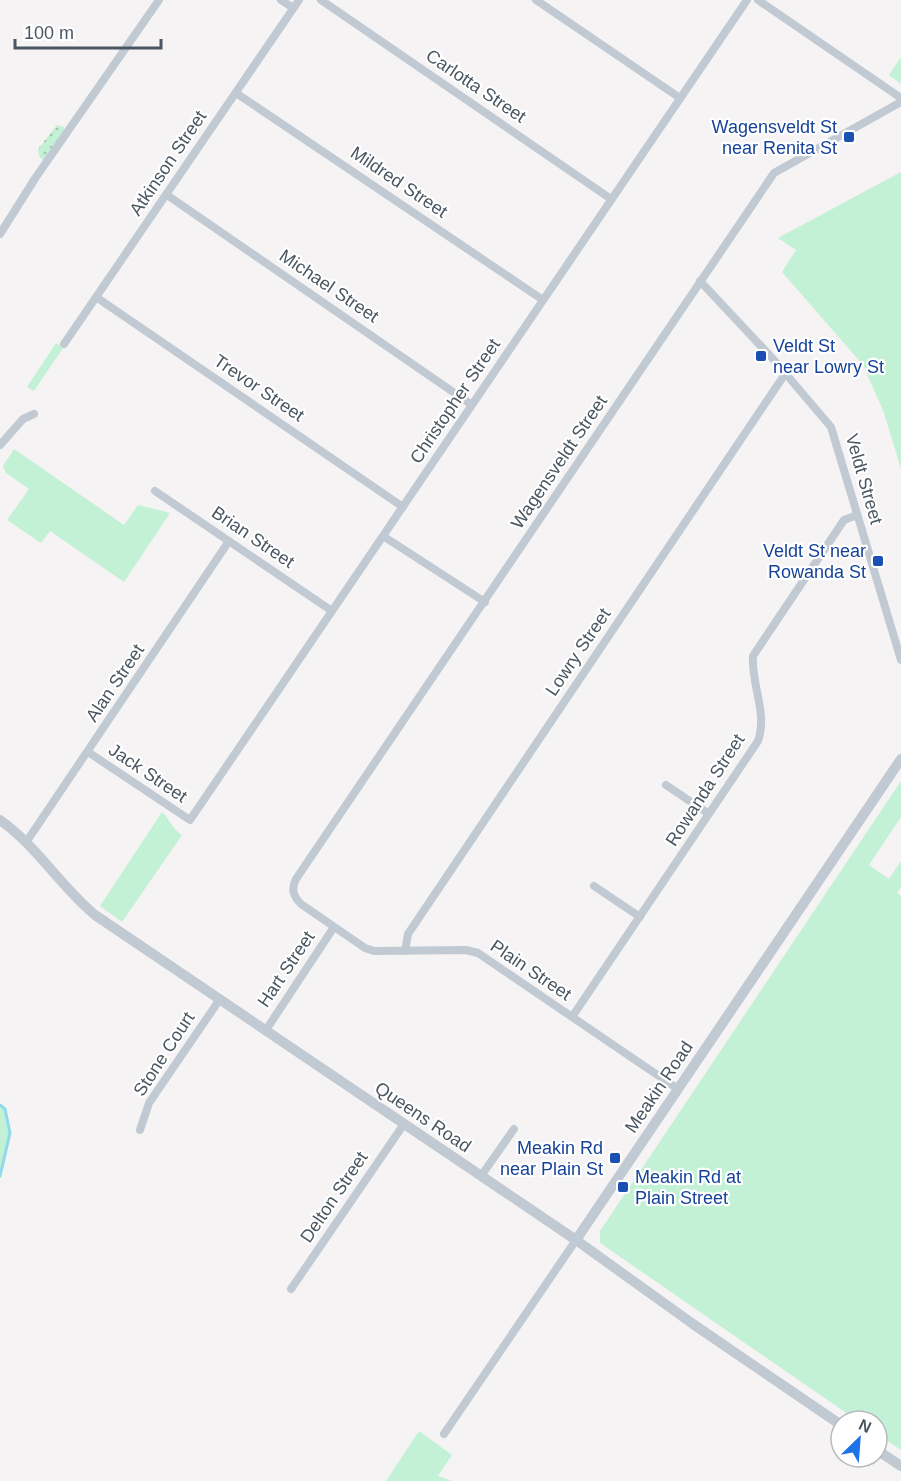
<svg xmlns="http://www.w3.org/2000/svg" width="901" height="1481" font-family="Arial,sans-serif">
<defs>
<pattern id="garden-dots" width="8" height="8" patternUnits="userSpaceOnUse" patternTransform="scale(1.5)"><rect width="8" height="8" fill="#c3f1d5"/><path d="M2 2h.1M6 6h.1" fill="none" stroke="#a0c6b0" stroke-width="1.8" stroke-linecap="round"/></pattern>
</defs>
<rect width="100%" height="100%" fill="#f5f3f3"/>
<!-- green -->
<path fill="#c3f1d5" d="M 901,57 L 901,84 L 889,75 Z
M 901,172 L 901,469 L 884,413 L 863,365 L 782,272 L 796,250 L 778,238 Z
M 56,343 L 63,348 L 34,391 L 27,387 Z
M 14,449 L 124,525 L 138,505 L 170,513 L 124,582 L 50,531 L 41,543 L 7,520 L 29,489 L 6,473 L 3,466 Z
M 901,781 L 901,817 L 869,865 L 889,879 L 901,861 L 901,887 L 897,893 L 901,896 L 901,1450 L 877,1434 L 877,1421 L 858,1421 L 600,1243 L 600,1231 Z
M 162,812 C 170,819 172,829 182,835 L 122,922 L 100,906 Z
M 0,1105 L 5,1109 L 10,1133 L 0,1176 Z
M 419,1431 L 452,1455 L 438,1476 L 452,1481 L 386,1481 Z"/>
<!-- garden -->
<path fill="url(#garden-dots)" d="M 57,125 L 64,127 L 64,130 L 43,160 L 39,156 L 38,149 Z"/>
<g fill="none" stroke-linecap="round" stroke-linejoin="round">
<!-- stream -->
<path stroke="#90daee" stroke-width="3" d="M 0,1105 L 5,1109 L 10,1133 L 0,1176"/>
<!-- minor -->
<path stroke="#c1cad2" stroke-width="8" d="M 281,0 L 293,8
M 321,0 L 611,199
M 536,0 L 680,98
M 758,0 L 901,98
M 236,93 L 543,300
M 167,195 L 472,405
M 0,234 L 36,177 L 159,0
M 700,281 L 774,360 L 831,427 L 901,660
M 96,297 L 403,507
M 64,344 L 299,0
M 0,445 L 23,419 L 34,414
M 155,491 L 332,611
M 383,536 L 485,602
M 88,752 L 190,820 L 747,0
M 666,785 L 709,814
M 27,841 L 229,541
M 594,886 L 640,917
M 405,951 L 408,934 L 785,374
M 572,1017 L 758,741 C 768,713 751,685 753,656 L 844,520 L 857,515
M 266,1030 L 334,927
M 678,1089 L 478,953 L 466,950 L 374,951 L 365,948 L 301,904 C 293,896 291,889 296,879 L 774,173 L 901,102
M 140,1130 L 149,1103 L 220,999
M 481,1176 L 514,1129
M 291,1289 L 404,1124
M 444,1434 L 576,1240"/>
<!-- tertiary -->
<path stroke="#c1cad2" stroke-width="10" d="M 0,820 C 37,846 60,886 95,915 L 576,1240 L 693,1324 L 841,1425
M 576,1240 L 901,759
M 877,1450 L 901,1466"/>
</g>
<!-- markers -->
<g fill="#1a4fb4" stroke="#fff" stroke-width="2">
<rect x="843" y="131" width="12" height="12" rx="3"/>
<rect x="755" y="350" width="12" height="12" rx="3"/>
<rect x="872" y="555" width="12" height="12" rx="3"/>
<rect x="609" y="1152" width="12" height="12" rx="3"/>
<rect x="617" y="1181" width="12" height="12" rx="3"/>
</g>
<g text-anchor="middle" stroke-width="4.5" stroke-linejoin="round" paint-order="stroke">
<!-- street labels -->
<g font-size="18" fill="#4a5661" stroke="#fff">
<text transform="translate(476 86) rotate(34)" y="6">Carlotta Street</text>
<text transform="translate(168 163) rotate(-56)" y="6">Atkinson Street</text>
<text transform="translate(399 182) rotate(34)" y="6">Mildred Street</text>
<text transform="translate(329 286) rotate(34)" y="6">Michael Street</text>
<text transform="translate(259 388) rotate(34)" y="6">Trevor Street</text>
<text transform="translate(455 401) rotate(-56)" y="6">Christopher Street</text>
<text transform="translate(559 462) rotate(-56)" y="6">Wagensveldt Street</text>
<text transform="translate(864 479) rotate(74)" y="6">Veldt Street</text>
<text transform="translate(253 537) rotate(34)" y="6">Brian Street</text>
<text transform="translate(578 652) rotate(-56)" y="6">Lowry Street</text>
<text transform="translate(115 683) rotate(-56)" y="6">Alan Street</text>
<text transform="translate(148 773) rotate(34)" y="6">Jack Street</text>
<text transform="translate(705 790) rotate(-57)" y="6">Rowanda Street</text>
<text transform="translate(286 969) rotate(-56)" y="6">Hart Street</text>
<text transform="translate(531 970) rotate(34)" y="6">Plain Street</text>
<text transform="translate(164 1054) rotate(-57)" y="6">Stone Court</text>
<text transform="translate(659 1087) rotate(-56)" y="6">Meakin Road</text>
<text transform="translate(423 1117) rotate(34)" y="6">Queens Road</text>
<text transform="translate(334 1197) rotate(-56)" y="6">Delton Street</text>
</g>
<!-- transit labels -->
<g font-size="18" fill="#164399" stroke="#fff" text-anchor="end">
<text x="837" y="133">Wagensveldt St<tspan x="837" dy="21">near Renita St</tspan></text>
<text x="773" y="352" text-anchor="start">Veldt St<tspan x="773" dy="21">near Lowry St</tspan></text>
<text x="866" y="557">Veldt St near<tspan x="866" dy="21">Rowanda St</tspan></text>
<text x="603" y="1154">Meakin Rd<tspan x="603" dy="21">near Plain St</tspan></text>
<text x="635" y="1183" text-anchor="start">Meakin Rd at<tspan x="635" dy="21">Plain Street</tspan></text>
</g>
</g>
<!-- north arrow -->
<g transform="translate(859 1439) rotate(25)"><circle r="28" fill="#ffffff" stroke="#b7bbc0" stroke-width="1.5"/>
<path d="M0-4.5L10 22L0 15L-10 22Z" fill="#1a73e8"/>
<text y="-9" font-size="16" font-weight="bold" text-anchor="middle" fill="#4a5661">N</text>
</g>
<!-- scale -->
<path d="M15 39v9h146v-9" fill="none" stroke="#4a5661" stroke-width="3"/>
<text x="24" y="39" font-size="18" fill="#4a5661" stroke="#ffffff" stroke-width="4.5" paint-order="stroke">100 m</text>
</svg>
